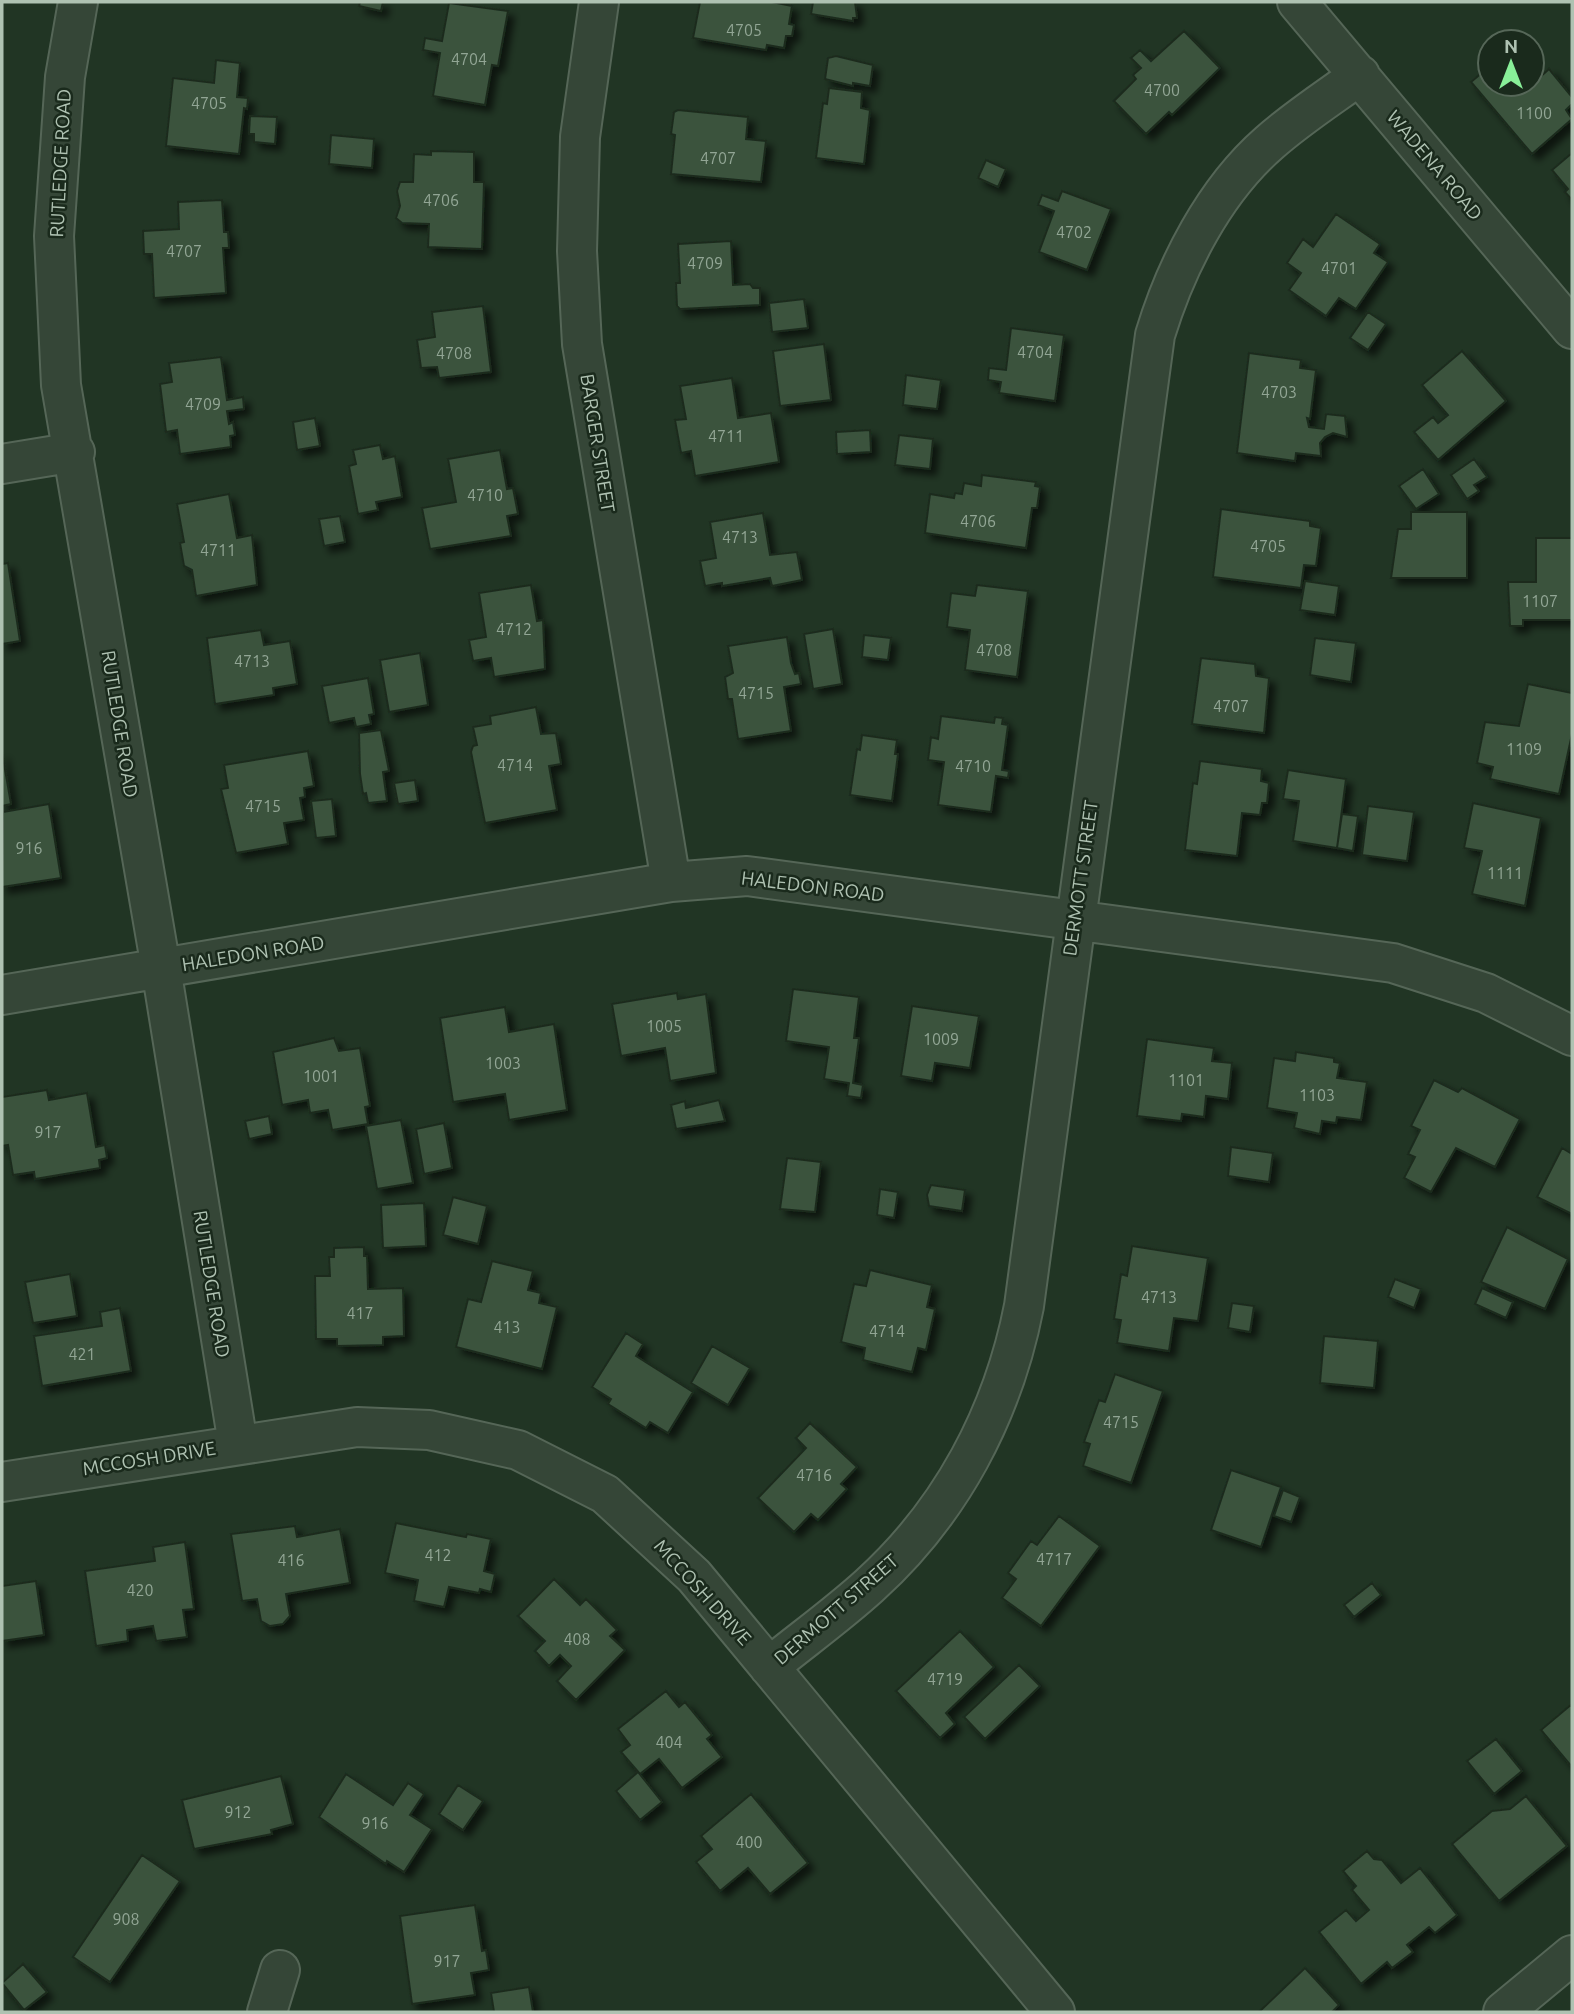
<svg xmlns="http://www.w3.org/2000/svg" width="1574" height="2014" font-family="Ubuntu,sans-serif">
<defs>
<filter id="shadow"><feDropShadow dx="6" dy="6" stdDeviation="3.5" flood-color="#0009"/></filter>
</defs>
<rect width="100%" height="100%" fill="#213524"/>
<!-- building -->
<path fill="#3b533e" stroke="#1c2c1e" stroke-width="2" filter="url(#shadow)" d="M 360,2 L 383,2 L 381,11 L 359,6 Z
M 700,2 L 772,2 L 792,6 L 789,24 L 794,25 L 792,36 L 786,36 L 784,48 L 767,45 L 766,50 L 693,38 Z
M 813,2 L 855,2 L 857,18 L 853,18 L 853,21 L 811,14 Z
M 449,3 L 508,11 L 498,66 L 492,65 L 485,105 L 433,96 L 440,53 L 423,50 L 425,38 L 442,41 Z
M 1184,31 L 1220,68 L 1172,115 L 1169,112 L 1146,134 L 1114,101 L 1136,79 L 1133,75 L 1141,68 L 1131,58 L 1140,50 L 1151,61 Z
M 836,56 L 873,65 L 870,86 L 853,83 L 853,86 L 825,79 L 828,58 Z
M 216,60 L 240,63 L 237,97 L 248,98 L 247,109 L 244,108 L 239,154 L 166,146 L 173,78 L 214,83 Z
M 1490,66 L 1490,84 L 1532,84 L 1532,70 L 1539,78 L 1549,69 L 1572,97 L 1572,104 L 1566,110 L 1572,119 L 1532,154 L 1471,82 Z
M 829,88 L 862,92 L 861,108 L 870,110 L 864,164 L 816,158 L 823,103 L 827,104 Z
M 678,110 L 748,117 L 746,139 L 766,141 L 761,182 L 671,174 L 675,135 L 671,134 L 674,112 Z
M 250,116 L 277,117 L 275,144 L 254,142 L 254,134 L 249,134 Z
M 331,135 L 374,139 L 372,168 L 329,164 Z
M 431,151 L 474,152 L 474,182 L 484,182 L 482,249 L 428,247 L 429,224 L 402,223 L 396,218 L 400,206 L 397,191 L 400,182 L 413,182 L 414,154 L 431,155 Z
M 1572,153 L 1572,200 L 1565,192 L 1568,189 L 1552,170 Z
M 986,160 L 1006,169 L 998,187 L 978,178 Z
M 1062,191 L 1111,209 L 1087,270 L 1039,252 L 1054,211 L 1038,205 L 1042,195 L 1058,201 Z
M 222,200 L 224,232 L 228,232 L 229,248 L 223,248 L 226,293 L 154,298 L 152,254 L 144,254 L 143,231 L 179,229 L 178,202 Z
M 1336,214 L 1380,244 L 1374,253 L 1388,262 L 1356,309 L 1339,298 L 1326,316 L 1289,290 L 1301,273 L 1287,263 L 1303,239 L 1313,247 Z
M 731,241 L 733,285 L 750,284 L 753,288 L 760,288 L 760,305 L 680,309 L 677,306 L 676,283 L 680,283 L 678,244 Z
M 804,299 L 808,328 L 772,332 L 769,303 Z
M 483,306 L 491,372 L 439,378 L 437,367 L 421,368 L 417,340 L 435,337 L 432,312 Z
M 1368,312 L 1386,324 L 1368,350 L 1350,338 Z
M 1011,328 L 1064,335 L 1055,401 L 999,393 L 1001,382 L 988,380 L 989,368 L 1006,370 Z
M 824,344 L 831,400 L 780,406 L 773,351 Z
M 1462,351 L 1506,401 L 1438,460 L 1414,432 L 1433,417 L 1438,423 L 1448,415 L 1422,385 Z
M 1249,353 L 1301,360 L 1300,368 L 1316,370 L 1310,419 L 1307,418 L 1309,427 L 1324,429 L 1326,414 L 1345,416 L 1347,437 L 1333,433 L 1325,437 L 1320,443 L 1321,456 L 1296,453 L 1295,461 L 1237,453 Z
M 221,357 L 227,400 L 243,397 L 244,409 L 227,411 L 229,424 L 233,422 L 235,435 L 230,436 L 231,447 L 180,454 L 177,430 L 166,432 L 160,384 L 172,382 L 169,363 Z
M 906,375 L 941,380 L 937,409 L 903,405 Z
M 732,378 L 738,418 L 771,413 L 779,462 L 695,476 L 691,451 L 681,453 L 675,420 L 686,419 L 680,386 Z
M 315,418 L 320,446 L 297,450 L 293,422 Z
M 870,430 L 871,452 L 837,454 L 836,432 Z
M 899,435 L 933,439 L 930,469 L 895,465 Z
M 380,445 L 383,459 L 395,456 L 402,497 L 376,502 L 378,510 L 358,514 L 349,466 L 356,464 L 353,450 Z
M 500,450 L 507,489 L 513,488 L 518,514 L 507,516 L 511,536 L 430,549 L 422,508 L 456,502 L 448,459 Z
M 1474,459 L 1487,477 L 1474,485 L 1479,491 L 1467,499 L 1451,475 Z
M 1423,469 L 1439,494 L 1416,509 L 1399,486 Z
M 982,475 L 1036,482 L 1035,486 L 1040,487 L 1037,508 L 1032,508 L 1026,548 L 925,533 L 930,494 L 954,498 L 955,493 L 962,494 L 964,483 L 981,486 Z
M 229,494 L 237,538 L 252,535 L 257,585 L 196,596 L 192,570 L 184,566 L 180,543 L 184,542 L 177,504 Z
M 1221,509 L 1310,521 L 1310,526 L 1321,528 L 1316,566 L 1304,565 L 1301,588 L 1213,577 Z
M 1411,512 L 1467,512 L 1467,578 L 1391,578 L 1398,529 L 1411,529 Z
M 763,513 L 770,555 L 797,552 L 802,580 L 772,586 L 770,578 L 722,586 L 722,583 L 705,586 L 700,561 L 716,558 L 710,522 Z
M 340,516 L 345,542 L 324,546 L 319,519 Z
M 1536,538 L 1572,538 L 1572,620 L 1523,620 L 1523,626 L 1510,626 L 1508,582 L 1536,582 Z
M 8,563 L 20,641 L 2,644 L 2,564 Z
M 1305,581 L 1339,586 L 1335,615 L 1300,610 Z
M 531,585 L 537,621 L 543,620 L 545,669 L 494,677 L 491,658 L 473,661 L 469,640 L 486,637 L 479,593 Z
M 977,585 L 1028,591 L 1017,677 L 965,670 L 970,630 L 947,627 L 951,593 L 975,596 Z
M 833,629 L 842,684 L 813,689 L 804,634 Z
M 261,630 L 264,645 L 290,641 L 297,684 L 273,688 L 274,695 L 215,704 L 207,638 Z
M 864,635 L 891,638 L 888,660 L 862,657 Z
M 787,637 L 791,663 L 795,674 L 799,673 L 801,684 L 784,687 L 791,731 L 738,739 L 732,699 L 728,699 L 725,677 L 733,673 L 728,646 Z
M 1315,638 L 1356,643 L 1351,682 L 1310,675 Z
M 420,653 L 428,705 L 389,712 L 380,660 Z
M 1201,658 L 1255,664 L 1256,676 L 1269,678 L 1264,733 L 1192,724 Z
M 368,678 L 374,714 L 369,715 L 371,724 L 356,727 L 354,718 L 329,723 L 322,686 Z
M 1528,684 L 1572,693 L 1572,734 L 1559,794 L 1490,779 L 1493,767 L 1477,763 L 1485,722 L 1519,726 Z
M 536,707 L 541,734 L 556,733 L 561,764 L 549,766 L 557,810 L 485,823 L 471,752 L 473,746 L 477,745 L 473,727 L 491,724 L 490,716 Z
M 941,716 L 994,723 L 995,717 L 1003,718 L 1002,724 L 1008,725 L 1002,770 L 1009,771 L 1008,778 L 996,776 L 991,812 L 938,805 L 944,762 L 928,760 L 931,737 L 938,739 Z
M 381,730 L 389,771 L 383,772 L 387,801 L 368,803 L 366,793 L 363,794 L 360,774 L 359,733 Z
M 862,735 L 897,740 L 895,754 L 898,754 L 892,801 L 850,795 L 857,749 L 860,750 Z
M 308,751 L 314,786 L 304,788 L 305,797 L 300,798 L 304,820 L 284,823 L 288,844 L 236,853 L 221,789 L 228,788 L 224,765 Z
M 2,752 L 11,804 L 2,806 Z
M 1200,761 L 1262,769 L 1261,781 L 1269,783 L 1267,803 L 1262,803 L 1260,815 L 1242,813 L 1237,856 L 1185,850 L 1193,783 L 1197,784 Z
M 1288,770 L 1346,779 L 1337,848 L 1293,841 L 1299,801 L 1283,799 Z
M 415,780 L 418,801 L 398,804 L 394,783 Z
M 332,799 L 336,836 L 316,838 L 311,801 Z
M 1473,803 L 1541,818 L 1525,906 L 1472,894 L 1482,851 L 1464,848 Z
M 49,804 L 61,878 L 2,887 L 3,812 Z
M 1368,806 L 1414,812 L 1407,861 L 1362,855 Z
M 1342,814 L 1358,816 L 1353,851 L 1337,848 Z
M 793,989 L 859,997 L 854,1038 L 859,1038 L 853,1083 L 863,1085 L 861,1098 L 847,1096 L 849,1083 L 824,1079 L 829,1047 L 786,1041 Z
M 677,993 L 678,999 L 706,994 L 716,1073 L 670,1081 L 665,1048 L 621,1056 L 612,1004 Z
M 912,1006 L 979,1016 L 970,1068 L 935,1063 L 932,1081 L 901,1076 Z
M 505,1007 L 509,1032 L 554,1024 L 567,1110 L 509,1120 L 505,1094 L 453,1102 L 440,1018 Z
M 334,1038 L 339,1051 L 360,1048 L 370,1106 L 365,1107 L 368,1124 L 332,1130 L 328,1110 L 310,1113 L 308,1100 L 282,1105 L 273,1052 Z
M 1147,1039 L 1214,1048 L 1212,1061 L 1232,1063 L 1228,1099 L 1206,1096 L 1204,1117 L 1182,1114 L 1181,1121 L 1137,1116 Z
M 1296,1052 L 1334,1058 L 1334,1062 L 1340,1063 L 1337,1078 L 1367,1082 L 1361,1120 L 1337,1117 L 1336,1123 L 1322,1121 L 1320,1134 L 1294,1128 L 1297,1113 L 1267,1108 L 1274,1058 L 1295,1061 Z
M 1434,1080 L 1458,1092 L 1462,1088 L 1520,1119 L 1495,1167 L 1456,1148 L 1431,1192 L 1404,1178 L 1415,1157 L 1408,1154 L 1420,1130 L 1411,1126 Z
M 47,1090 L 49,1100 L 87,1093 L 96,1147 L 105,1145 L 107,1158 L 99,1160 L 100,1168 L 35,1179 L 34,1172 L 13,1175 L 8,1145 L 2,1146 L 2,1097 Z
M 719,1100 L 725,1121 L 676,1129 L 671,1105 L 685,1101 L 686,1108 Z
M 269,1116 L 272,1134 L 249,1139 L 245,1121 Z
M 401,1120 L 413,1183 L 377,1189 L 366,1126 Z
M 444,1123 L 452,1168 L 424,1174 L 416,1129 Z
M 1231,1147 L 1273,1153 L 1269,1182 L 1228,1176 Z
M 1562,1148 L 1572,1154 L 1572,1214 L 1537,1197 Z
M 787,1158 L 821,1162 L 815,1212 L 780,1209 Z
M 931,1185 L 965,1190 L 962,1211 L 929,1206 L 927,1195 Z
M 880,1189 L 898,1192 L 894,1218 L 877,1215 Z
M 453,1197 L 487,1206 L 478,1244 L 443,1235 Z
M 424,1203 L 426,1246 L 383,1248 L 381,1205 Z
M 1507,1227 L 1568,1259 L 1545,1309 L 1481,1282 Z
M 1132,1246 L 1208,1258 L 1198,1321 L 1174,1318 L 1169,1351 L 1117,1343 L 1121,1320 L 1114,1319 L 1121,1274 L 1127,1276 Z
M 364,1247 L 364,1256 L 367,1256 L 368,1289 L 403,1288 L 404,1336 L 383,1337 L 383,1345 L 337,1346 L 337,1339 L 316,1339 L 315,1276 L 330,1276 L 329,1257 L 334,1257 L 334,1248 Z
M 492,1261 L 533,1271 L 528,1290 L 541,1293 L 539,1303 L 557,1307 L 542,1369 L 456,1347 L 468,1299 L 481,1302 Z
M 870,1270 L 932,1285 L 927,1307 L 935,1309 L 926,1350 L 918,1348 L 912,1372 L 863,1360 L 865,1348 L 841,1342 L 854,1284 L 866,1286 Z
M 70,1274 L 77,1316 L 33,1323 L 25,1282 Z
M 1395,1279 L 1421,1289 L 1414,1308 L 1388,1297 Z
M 1482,1288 L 1513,1302 L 1506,1318 L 1475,1304 Z
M 1232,1303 L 1254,1306 L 1250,1332 L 1228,1328 Z
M 120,1308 L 131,1371 L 42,1386 L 34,1336 L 102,1326 L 100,1312 Z
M 626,1333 L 643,1344 L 636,1356 L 693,1392 L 668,1433 L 650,1422 L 646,1428 L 608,1404 L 611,1399 L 592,1387 Z
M 1324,1336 L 1378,1341 L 1374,1388 L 1320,1383 Z
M 712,1346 L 750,1368 L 728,1405 L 691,1383 Z
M 1115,1374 L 1163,1391 L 1131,1483 L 1083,1466 L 1090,1444 L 1084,1442 L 1099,1400 L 1105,1402 Z
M 810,1423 L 857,1467 L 841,1484 L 847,1489 L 818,1520 L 811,1514 L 794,1532 L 758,1498 L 806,1448 L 796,1438 Z
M 1231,1470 L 1281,1487 L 1261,1547 L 1211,1530 Z
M 1283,1490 L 1300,1497 L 1291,1522 L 1274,1516 Z
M 1059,1516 L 1100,1546 L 1041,1626 L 1002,1598 L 1016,1579 L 1008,1573 L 1031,1541 L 1037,1545 Z
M 396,1523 L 466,1537 L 467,1534 L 491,1539 L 484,1571 L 495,1574 L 491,1592 L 480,1589 L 479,1593 L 449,1587 L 444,1607 L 414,1601 L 418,1580 L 385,1573 Z
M 295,1526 L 297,1537 L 340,1529 L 350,1583 L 286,1594 L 290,1616 L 283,1624 L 270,1626 L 261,1621 L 257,1599 L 242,1601 L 231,1534 Z
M 185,1542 L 194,1609 L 183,1610 L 187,1637 L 156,1641 L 153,1626 L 127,1630 L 128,1641 L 96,1646 L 85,1571 L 155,1561 L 153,1547 Z
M 554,1579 L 580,1605 L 586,1599 L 617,1630 L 610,1636 L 625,1650 L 576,1700 L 557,1681 L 571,1666 L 560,1655 L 549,1666 L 535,1651 L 545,1641 L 518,1616 Z
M 36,1581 L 44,1635 L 2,1641 L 2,1586 Z
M 1372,1583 L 1381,1595 L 1354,1617 L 1344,1605 Z
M 960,1631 L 994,1667 L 946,1713 L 955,1724 L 940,1738 L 896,1691 Z
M 1019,1665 L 1040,1686 L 985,1739 L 964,1717 Z
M 666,1691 L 679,1707 L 685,1702 L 712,1735 L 707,1739 L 722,1757 L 682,1788 L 659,1759 L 640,1774 L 621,1752 L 630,1745 L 618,1729 Z
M 1572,1704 L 1572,1767 L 1541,1730 Z
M 1496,1739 L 1522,1771 L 1494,1794 L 1467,1761 Z
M 638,1772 L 662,1802 L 640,1820 L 616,1791 Z
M 346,1774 L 393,1805 L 408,1783 L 424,1794 L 410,1815 L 432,1829 L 404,1872 L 387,1861 L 386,1864 L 319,1817 Z
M 281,1776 L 293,1824 L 271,1830 L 272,1834 L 194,1849 L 182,1800 Z
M 458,1785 L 483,1801 L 463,1830 L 439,1814 Z
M 751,1794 L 808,1863 L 770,1894 L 748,1868 L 720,1891 L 696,1862 L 712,1849 L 701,1836 Z
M 1526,1796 L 1567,1846 L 1499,1901 L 1452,1844 L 1492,1811 L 1510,1809 Z
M 1367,1851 L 1374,1859 L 1382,1860 L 1401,1883 L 1420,1868 L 1457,1915 L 1435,1933 L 1429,1927 L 1407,1945 L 1413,1952 L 1392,1968 L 1387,1962 L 1361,1984 L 1319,1932 L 1346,1910 L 1356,1921 L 1369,1910 L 1352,1890 L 1356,1886 L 1343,1871 Z
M 142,1855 L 180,1881 L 110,1982 L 73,1957 Z
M 475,1905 L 482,1951 L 486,1950 L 489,1970 L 471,1973 L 475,1995 L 412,2004 L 400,1916 Z
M 23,1964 L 47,1992 L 24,2010 L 2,1983 Z
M 1305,1968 L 1339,2005 L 1332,2012 L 1259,2012 Z
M 529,1987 L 533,2012 L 494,2012 L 491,1993 Z"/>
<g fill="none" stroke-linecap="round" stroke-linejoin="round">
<defs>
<path id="minor" d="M 78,2 L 65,77 L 54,236 L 61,385 L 161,968 L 238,1444
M 599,2 L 580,137 L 577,251 L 582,344 L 671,882
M 1297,2 L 1572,329
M 2,464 L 75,452
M 2,995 L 671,882 L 747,876 L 1393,963 L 1486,993 L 1572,1036
M 2,1482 L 357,1427 L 429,1430 L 518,1450 L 605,1494 L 694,1576 L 1055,2012
M 769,1667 C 802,1640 837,1615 869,1586 C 951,1512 1003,1414 1024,1306 L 1155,335 C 1176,266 1214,191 1269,143 C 1297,118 1330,97 1360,75
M 267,2012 L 280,1970
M 1503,2012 L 1572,1955"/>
</defs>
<!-- minor casing -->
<use href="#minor" stroke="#556657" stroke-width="42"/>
<!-- minor -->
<use href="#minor" stroke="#354637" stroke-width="38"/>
</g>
<g text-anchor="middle" stroke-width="5" stroke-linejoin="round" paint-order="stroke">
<!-- number labels -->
<g font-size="16" fill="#92a695">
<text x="744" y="36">4705</text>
<text x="469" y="65">4704</text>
<text x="1162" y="96">4700</text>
<text x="209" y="109">4705</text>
<text x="1534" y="119">1100</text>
<text x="718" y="164">4707</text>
<text x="441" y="206">4706</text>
<text x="1074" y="238">4702</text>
<text x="184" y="257">4707</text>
<text x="705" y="269">4709</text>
<text x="1339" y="274">4701</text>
<text x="1035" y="358">4704</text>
<text x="454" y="359">4708</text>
<text x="1279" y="398">4703</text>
<text x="203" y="410">4709</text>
<text x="726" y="442">4711</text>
<text x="485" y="501">4710</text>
<text x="978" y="527">4706</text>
<text x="740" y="543">4713</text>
<text x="1268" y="552">4705</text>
<text x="218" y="556">4711</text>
<text x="1540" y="607">1107</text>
<text x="514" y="635">4712</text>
<text x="994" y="656">4708</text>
<text x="252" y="667">4713</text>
<text x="756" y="699">4715</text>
<text x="1231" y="712">4707</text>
<text x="1524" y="755">1109</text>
<text x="515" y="771">4714</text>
<text x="973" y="772">4710</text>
<text x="263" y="812">4715</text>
<text x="29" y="854">916</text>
<text x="1505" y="879">1111</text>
<text x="664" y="1032">1005</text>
<text x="941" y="1045">1009</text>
<text x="503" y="1069">1003</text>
<text x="321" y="1082">1001</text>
<text x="1186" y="1086">1101</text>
<text x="1317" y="1101">1103</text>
<text x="48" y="1138">917</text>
<text x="1159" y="1303">4713</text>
<text x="360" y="1319">417</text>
<text x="507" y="1333">413</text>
<text x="887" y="1337">4714</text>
<text x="82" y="1360">421</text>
<text x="1121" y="1428">4715</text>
<text x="814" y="1481">4716</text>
<text x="438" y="1561">412</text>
<text x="1054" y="1565">4717</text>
<text x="291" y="1566">416</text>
<text x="140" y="1596">420</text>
<text x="577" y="1645">408</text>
<text x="945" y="1685">4719</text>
<text x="669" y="1748">404</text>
<text x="238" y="1818">912</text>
<text x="375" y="1829">916</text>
<text x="749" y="1848">400</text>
<text x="126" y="1925">908</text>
<text x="447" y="1967">917</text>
</g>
<!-- street labels -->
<g font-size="19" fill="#afc2b2" stroke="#1a2a1c">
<text transform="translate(60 163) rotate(-87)" y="7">RUTLEDGE ROAD</text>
<text transform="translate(1435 165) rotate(50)" y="7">WADENA ROAD</text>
<text transform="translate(598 443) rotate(81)" y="7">BARGER STREET</text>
<text transform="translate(120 724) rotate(81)" y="7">RUTLEDGE ROAD</text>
<text transform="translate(1080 878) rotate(-82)" y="7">DERMOTT STREET</text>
<text transform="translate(813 886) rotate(7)" y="7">HALEDON ROAD</text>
<text transform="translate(253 953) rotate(-9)" y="7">HALEDON ROAD</text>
<text transform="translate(212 1284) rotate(81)" y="7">RUTLEDGE ROAD</text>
<text transform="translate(149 1458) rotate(-9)" y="7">MCCOSH DRIVE</text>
<text transform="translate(703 1592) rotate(48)" y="7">MCCOSH DRIVE</text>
<text transform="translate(836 1609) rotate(-41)" y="7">DERMOTT STREET</text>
</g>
</g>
<!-- border -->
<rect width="1574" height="2014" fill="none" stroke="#afc2b2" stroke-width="7"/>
<!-- north arrow -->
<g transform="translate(1511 63)"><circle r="33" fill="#1a2a1c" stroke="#566758" stroke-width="2"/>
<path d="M0-5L12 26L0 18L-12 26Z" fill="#88ef98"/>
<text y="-10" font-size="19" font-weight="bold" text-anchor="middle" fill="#afc2b2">N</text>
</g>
</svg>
